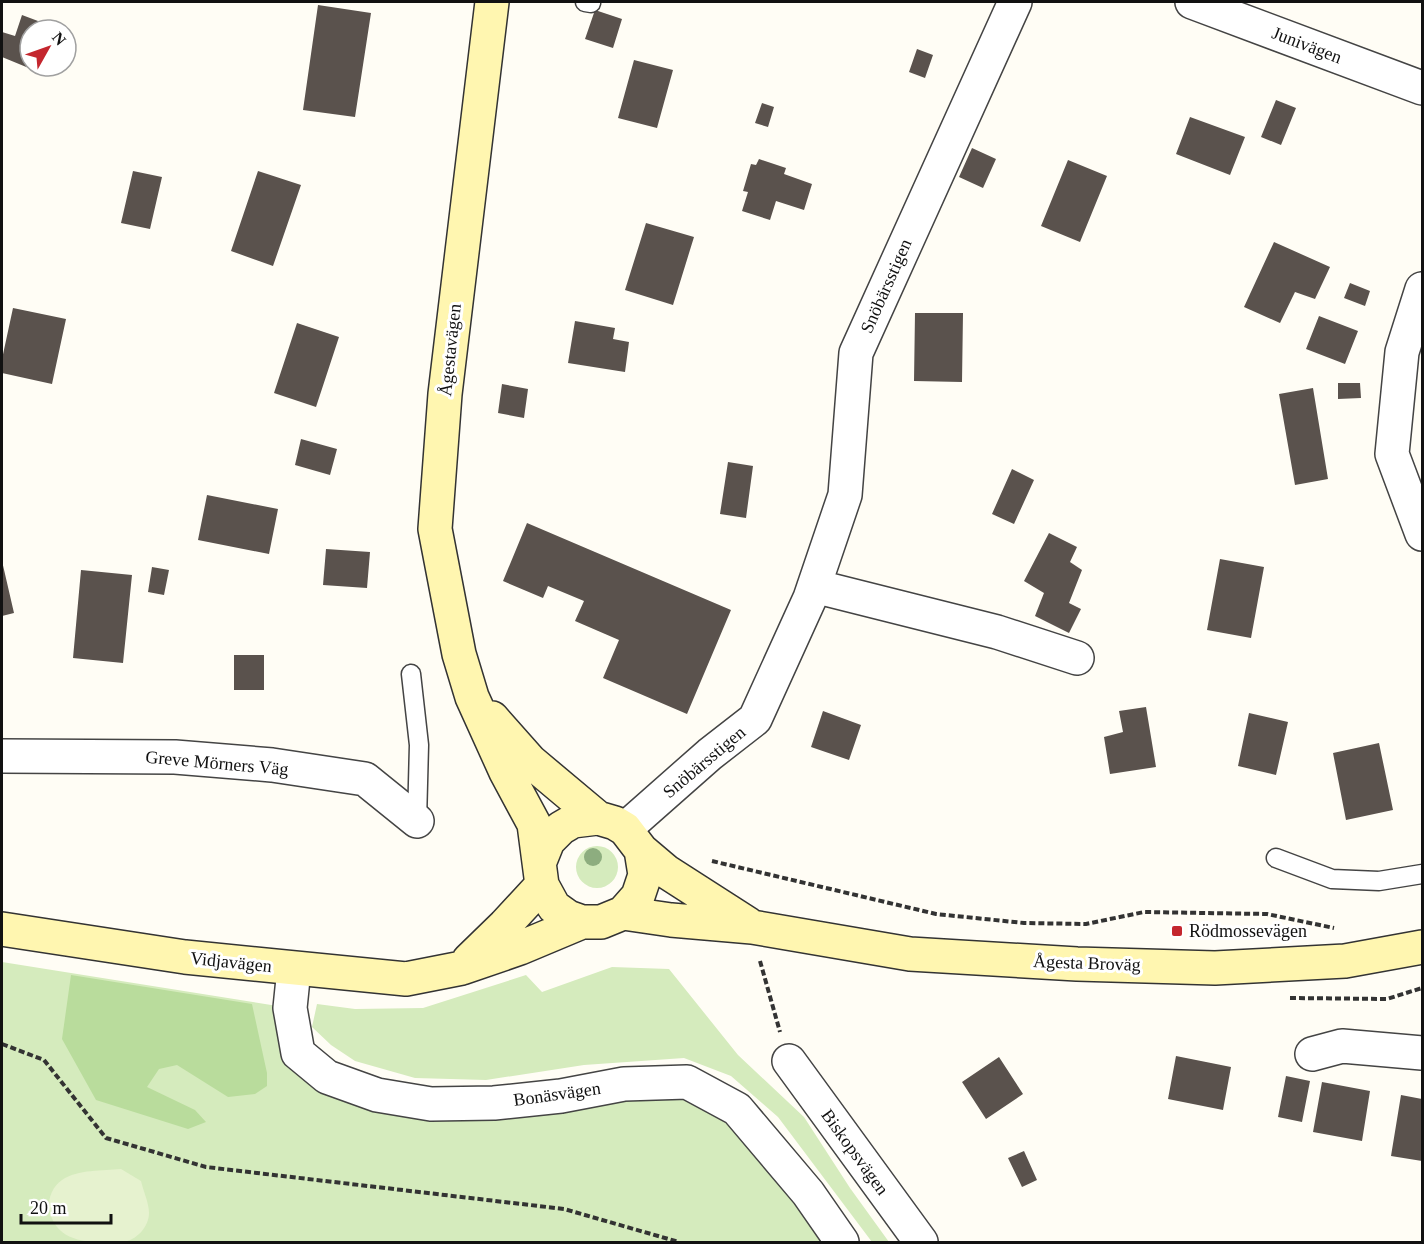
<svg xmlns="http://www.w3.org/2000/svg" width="1424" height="1244" font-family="Georgia,serif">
<rect width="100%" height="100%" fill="#fffdf5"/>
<!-- green -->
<path fill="#d5ebbd" d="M576 867a21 21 0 1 1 42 0a21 21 0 1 1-42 0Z
M 2,962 L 290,1008 L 298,1054 L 377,1095 L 624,1084 L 737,1109 L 842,1242 L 2,1242 Z
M 612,967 L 669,969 L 738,1055 L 804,1117 L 850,1188 L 889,1242 L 872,1242 L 778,1117 L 731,1076 L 684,1058 L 584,1065 L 486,1080 L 415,1078 L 355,1061 L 331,1045 L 312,1027 L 317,1004 L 355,1009 L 423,1008 L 526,975 L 542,992 Z"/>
<!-- forest -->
<path fill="#b9dc9c" d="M 71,975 L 252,1004 L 267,1073 L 267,1086 L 255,1094 L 228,1097 L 177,1065 L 159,1069 L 147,1087 L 195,1110 L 206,1122 L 188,1129 L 96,1100 L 62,1039 Z"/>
<!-- pitch -->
<path fill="#e6f2cf" d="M 121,1169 L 141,1181 C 143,1190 149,1203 149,1213 C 149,1227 136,1241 122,1242 C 90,1243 55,1244 49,1208 C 48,1198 53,1186 62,1180 C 78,1169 103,1171 121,1169 Z"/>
<!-- building -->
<path fill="#5a524d" d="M 318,5 L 371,13 L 355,117 L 303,110 Z
M 595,10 L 622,19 L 613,48 L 585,39 Z
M 22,15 L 38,21 L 35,30 L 30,30 L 30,66 L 38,66 L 36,71 L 2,57 L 2,32 L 15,36 Z
M 917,49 L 933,55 L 925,78 L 909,72 Z
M 634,60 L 673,70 L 657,128 L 618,118 Z
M 1276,100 L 1296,108 L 1281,145 L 1261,137 Z
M 762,103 L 774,107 L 768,127 L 755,123 Z
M 1190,117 L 1245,137 L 1230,175 L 1176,154 Z
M 972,148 L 996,159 L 983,188 L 959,177 Z
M 759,159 L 786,168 L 784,174 L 812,184 L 804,210 L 776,201 L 770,220 L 742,211 L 748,192 L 743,191 L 751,164 L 756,165 Z
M 1068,160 L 1107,176 L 1080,242 L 1041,226 Z
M 133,171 L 162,177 L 150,229 L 121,223 Z
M 258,171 L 301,185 L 273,266 L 231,251 Z
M 646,223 L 694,237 L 673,305 L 625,290 Z
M 1274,242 L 1330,267 L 1315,299 L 1295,292 L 1280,323 L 1244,307 Z
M 1350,283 L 1370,291 L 1365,306 L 1344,298 Z
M 13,308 L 66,319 L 52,384 L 2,373 L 2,359 Z
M 915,313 L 963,313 L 962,382 L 914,381 Z
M 1319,316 L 1358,331 L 1345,364 L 1306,349 Z
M 575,321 L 615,328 L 613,339 L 629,342 L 625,372 L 568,363 Z
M 297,323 L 339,337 L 316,407 L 274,393 Z
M 1338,383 L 1360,383 L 1361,398 L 1338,399 Z
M 502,384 L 528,389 L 524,418 L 498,413 Z
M 1313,388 L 1328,479 L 1295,485 L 1279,394 Z
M 301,439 L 337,449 L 330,475 L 295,465 Z
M 728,462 L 753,466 L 746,518 L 720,514 Z
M 1012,469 L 1034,480 L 1014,524 L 992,514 Z
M 207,495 L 278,509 L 269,554 L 198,540 Z
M 527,523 L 731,610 L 687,714 L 603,678 L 619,640 L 575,621 L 584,601 L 548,586 L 543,598 L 503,581 Z
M 1049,533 L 1077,547 L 1070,562 L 1082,570 L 1069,603 L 1081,609 L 1069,633 L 1035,616 L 1044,593 L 1024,581 Z
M 326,549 L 370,552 L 367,588 L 323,585 Z
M 1220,559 L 1264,567 L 1251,638 L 1207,630 Z
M 2,561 L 14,613 L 2,616 Z
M 152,567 L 169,570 L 164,595 L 148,592 Z
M 81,570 L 132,575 L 123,663 L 73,658 Z
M 234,655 L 264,655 L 264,690 L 234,690 Z
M 1146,707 L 1156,767 L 1110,774 L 1104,737 L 1123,732 L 1119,711 Z
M 823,711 L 861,725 L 849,760 L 811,747 Z
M 1249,713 L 1288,722 L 1276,775 L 1238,766 Z
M 1379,743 L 1393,810 L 1346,820 L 1333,753 Z
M 1176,1056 L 1231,1067 L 1223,1110 L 1168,1099 Z
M 999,1057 L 1023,1094 L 986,1119 L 962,1082 Z
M 1286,1076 L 1310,1081 L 1302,1122 L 1278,1117 Z
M 1322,1082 L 1370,1091 L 1362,1141 L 1313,1132 Z
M 1401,1095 L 1422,1099 L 1422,1161 L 1391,1156 Z
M 1024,1151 L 1037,1180 L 1022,1187 L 1008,1158 Z"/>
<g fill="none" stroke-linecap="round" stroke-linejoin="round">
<defs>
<path id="lane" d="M 585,2 L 591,3
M 411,674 L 419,745 L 417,821
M 1276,858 L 1332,879 L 1379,881 L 1422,874"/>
<path id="street" d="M 1192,2 L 1422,88
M 1422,289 L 1402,352 L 1392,454 L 1422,534
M 814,586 L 997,632 L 1077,658
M 2,756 L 175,757 L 272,765 L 365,779 L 417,821
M 625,829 L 710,754 L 755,719 L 810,598 L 845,495 L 856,353 L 1015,2
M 294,969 L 290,1008 L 298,1053 L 327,1077 L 377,1095 L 431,1104 L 494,1103 L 561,1096 L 624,1084 L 687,1082 L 737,1109 L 808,1193 L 842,1242
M 1312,1054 L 1342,1046 L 1422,1053
M 789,1061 L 921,1242"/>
<path id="secondary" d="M 492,2 L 445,394 L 435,529 L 459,654 L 472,697 L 506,772 L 534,824 L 542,885 L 554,907 L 568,917 L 582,922 L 601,922 L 623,913 L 638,896 L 645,875 L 641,850 L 625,829 L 615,823 L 598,818 L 573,821 L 561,828 L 548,841 L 540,861
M 492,718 L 530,761 L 598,818
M 641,850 L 667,872 L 748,924
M 623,913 L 671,920 L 752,927 L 910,954 L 1077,964 L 1215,968 L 1345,961 L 1422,947
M 2,929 L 185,957 L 406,979 L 462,968 L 520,948 L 582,922
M 469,960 L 505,925 L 542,885"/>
</defs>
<!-- lane casing -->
<use href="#lane" stroke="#444" stroke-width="21"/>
<!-- street casing -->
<use href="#street" stroke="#444" stroke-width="36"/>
<!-- secondary casing -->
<use href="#secondary" stroke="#333" stroke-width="36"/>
<!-- path -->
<path stroke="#333" stroke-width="4" stroke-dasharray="6 3" stroke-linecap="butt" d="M 712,861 L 936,914 L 1024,923 L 1086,924 L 1144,912 L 1267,914 L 1334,928
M 760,961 L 780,1032
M 1290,998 L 1387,999 L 1422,988
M 2,1044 L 44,1060 L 106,1138 L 206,1167 L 564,1209 L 679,1242"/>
<!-- lane -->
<use href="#lane" stroke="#fff" stroke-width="18"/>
<!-- street -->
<use href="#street" stroke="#fff" stroke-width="33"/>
<!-- secondary -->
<use href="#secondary" stroke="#fff6b0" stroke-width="33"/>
</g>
<!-- trees -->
<circle fill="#8dad7f" cx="593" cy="857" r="9"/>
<!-- markers -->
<rect fill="#c4262e" stroke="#fff" stroke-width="2" x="1171" y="925" width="12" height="12" rx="3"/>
<g text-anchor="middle" stroke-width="6" stroke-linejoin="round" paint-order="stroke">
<!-- street labels -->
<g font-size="18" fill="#111" stroke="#fff">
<text transform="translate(1307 45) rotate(21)" y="6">Junivägen</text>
<text transform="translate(886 286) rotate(-66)" y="6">Snöbärsstigen</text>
<text transform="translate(450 350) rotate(-84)" y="6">Ågestavägen</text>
<text transform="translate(704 762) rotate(-40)" y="6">Snöbärsstigen</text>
<text transform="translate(217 763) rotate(5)" y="6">Greve Mörners Väg</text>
<text transform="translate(231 962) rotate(6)" y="6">Vidjavägen</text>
<text transform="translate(1087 963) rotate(2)" y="6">Ågesta Broväg</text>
<text transform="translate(557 1094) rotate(-8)" y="6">Bonäsvägen</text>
<text transform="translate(855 1152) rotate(54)" y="6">Biskopsvägen</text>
</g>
<!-- poi labels -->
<g font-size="18" fill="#111" stroke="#fff" text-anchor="start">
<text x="1189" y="937">Rödmossevägen</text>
</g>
</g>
<!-- border -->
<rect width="1424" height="1244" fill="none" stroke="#111111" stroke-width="6"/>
<!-- north arrow -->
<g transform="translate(48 48) rotate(50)"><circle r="28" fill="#ffffff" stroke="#a0a0a0" stroke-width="1.5"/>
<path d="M0-4.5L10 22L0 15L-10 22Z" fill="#c4262e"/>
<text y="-9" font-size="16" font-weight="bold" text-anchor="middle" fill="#111111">N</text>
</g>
<!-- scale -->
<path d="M21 1214v9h90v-9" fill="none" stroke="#111111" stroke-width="3"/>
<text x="30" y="1214" font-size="18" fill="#111111" stroke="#ffffff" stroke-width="4.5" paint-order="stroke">20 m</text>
</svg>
